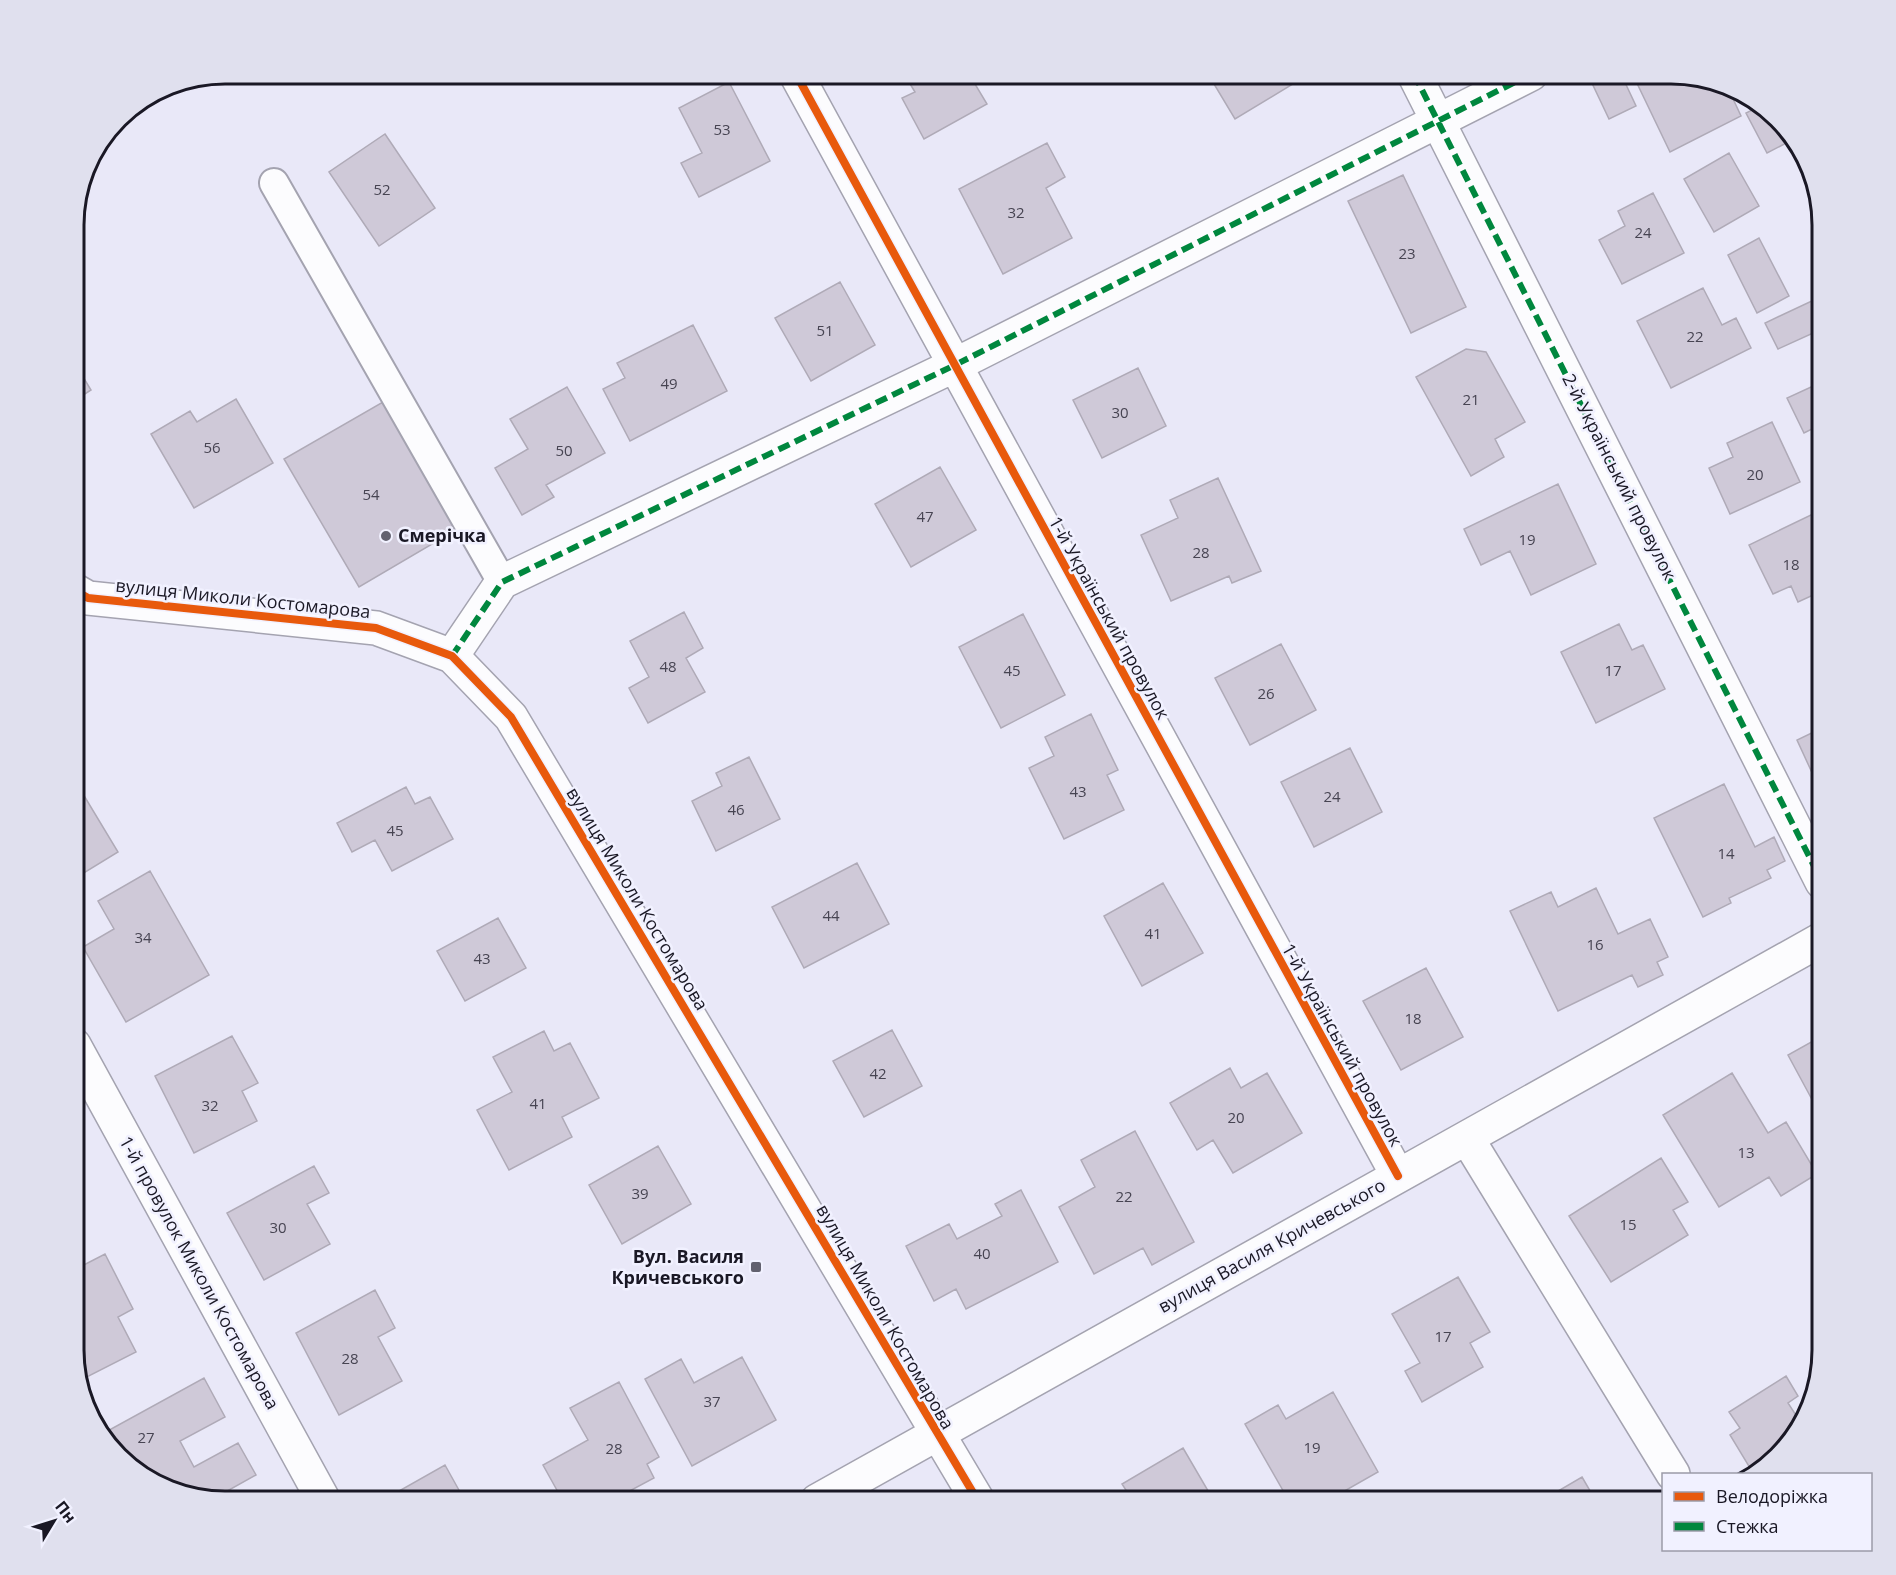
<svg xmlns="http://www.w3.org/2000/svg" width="1896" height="1575" font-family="'Open Sans',sans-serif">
<rect width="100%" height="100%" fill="#e9e8f8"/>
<!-- building -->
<path fill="#cfc9d8" stroke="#afaab7" stroke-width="1.5" d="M 904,74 L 969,74 L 987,104 L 924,139 L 902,98 L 915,92 Z
M 1208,74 L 1305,74 L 1306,76 L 1235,119 Z
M 1606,74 L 1621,74 L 1636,106 L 1609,119 L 1591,81 Z
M 1640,74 L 1672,74 L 1726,84 L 1741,116 L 1670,152 L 1634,77 Z
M 729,82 L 770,161 L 699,197 L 681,163 L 702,153 L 679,108 Z
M 1762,105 L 1771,111 L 1792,140 L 1767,153 L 1746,113 Z
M 385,134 L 435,208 L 379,246 L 329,172 Z
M 1047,143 L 1065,177 L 1046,188 L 1072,238 L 1003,274 L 959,189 Z
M 1729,153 L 1759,206 L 1714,232 L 1684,179 Z
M 1403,175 L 1466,307 L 1411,333 L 1348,201 Z
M 1653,193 L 1684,253 L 1622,284 L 1599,240 L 1625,226 L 1618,211 Z
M 1759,238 L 1789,296 L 1757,313 L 1728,255 Z
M 840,282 L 875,345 L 811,381 L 775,318 Z
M 1703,288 L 1722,325 L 1736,318 L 1751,348 L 1671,388 L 1637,321 Z
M 1816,299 L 1822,313 L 1822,329 L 1778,349 L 1765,323 Z
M 693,325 L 727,391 L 630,441 L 603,389 L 625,378 L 617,363 Z
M 1466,349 L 1486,352 L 1525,422 L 1495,439 L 1504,457 L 1471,476 L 1416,377 Z
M 74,362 L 91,390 L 74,401 Z
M 1138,368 L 1166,426 L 1102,458 L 1073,400 Z
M 1822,382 L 1822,424 L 1804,433 L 1787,398 Z
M 567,387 L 605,453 L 546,485 L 554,497 L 522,515 L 495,468 L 528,449 L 510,419 Z
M 236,399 L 273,463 L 194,508 L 151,434 L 190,411 L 197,422 Z
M 383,402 L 456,530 L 359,587 L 284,459 Z
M 1772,422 L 1800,482 L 1730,514 L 1709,468 L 1733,457 L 1727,443 Z
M 940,467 L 976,530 L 911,567 L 875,504 Z
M 1218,478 L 1261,571 L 1232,583 L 1229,576 L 1171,601 L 1141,535 L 1178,518 L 1170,500 Z
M 1558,484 L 1596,564 L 1531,595 L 1510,551 L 1481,565 L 1464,529 Z
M 1813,514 L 1822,535 L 1822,591 L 1798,602 L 1791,586 L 1773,594 L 1749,545 Z
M 684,612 L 703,648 L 686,658 L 705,692 L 648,723 L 629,688 L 649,677 L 630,641 Z
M 1023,614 L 1065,695 L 1001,728 L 959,647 Z
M 1619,624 L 1632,650 L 1643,645 L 1665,689 L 1596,723 L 1561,652 Z
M 1281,644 L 1316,710 L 1250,745 L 1215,678 Z
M 1091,714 L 1118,770 L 1107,775 L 1124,810 L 1064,839 L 1029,768 L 1054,756 L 1045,737 Z
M 1822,728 L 1822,773 L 1814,777 L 1797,740 Z
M 1350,748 L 1382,812 L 1314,847 L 1281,782 Z
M 749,757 L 780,819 L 716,851 L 692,801 L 722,786 L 716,773 Z
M 77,784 L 118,852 L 74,879 L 74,786 Z
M 1724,784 L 1755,847 L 1774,837 L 1785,861 L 1767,870 L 1771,878 L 1729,898 L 1731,903 L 1703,917 L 1654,818 Z
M 406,787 L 415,804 L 430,797 L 453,839 L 392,871 L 375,840 L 352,852 L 337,823 Z
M 857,863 L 889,924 L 804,968 L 772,907 Z
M 150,871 L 209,975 L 126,1022 L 83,947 L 114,929 L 98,901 Z
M 1163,883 L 1203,953 L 1142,986 L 1104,916 Z
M 1596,888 L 1618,934 L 1650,919 L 1668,957 L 1657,962 L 1663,975 L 1638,987 L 1632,975 L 1558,1011 L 1510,911 L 1551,892 L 1558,907 Z
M 498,918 L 526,968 L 465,1001 L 437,951 Z
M 1426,968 L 1463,1037 L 1401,1070 L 1363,1001 Z
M 892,1030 L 922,1086 L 864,1117 L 833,1061 Z
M 544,1031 L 554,1051 L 570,1043 L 599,1098 L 562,1117 L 572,1137 L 509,1170 L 477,1110 L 512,1092 L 493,1057 Z
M 232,1036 L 258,1083 L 242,1091 L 257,1121 L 194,1153 L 155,1076 Z
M 1822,1036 L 1822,1118 L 1788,1055 Z
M 1230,1068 L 1241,1088 L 1267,1073 L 1302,1133 L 1233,1173 L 1213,1140 L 1197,1150 L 1170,1103 Z
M 1732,1073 L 1768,1133 L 1786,1122 L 1817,1174 L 1781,1196 L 1769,1177 L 1719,1207 L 1663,1115 Z
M 1135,1131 L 1194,1242 L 1152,1265 L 1143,1248 L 1094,1274 L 1059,1207 L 1095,1187 L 1081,1160 Z
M 658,1146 L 691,1204 L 622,1244 L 589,1185 Z
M 1661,1158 L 1688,1202 L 1673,1210 L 1688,1235 L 1611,1282 L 1569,1216 Z
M 314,1166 L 329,1193 L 307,1204 L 330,1244 L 264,1280 L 227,1213 Z
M 1021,1190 L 1058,1262 L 966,1309 L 956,1289 L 934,1301 L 906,1246 L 949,1224 L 957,1239 L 1002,1216 L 995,1204 Z
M 105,1254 L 133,1309 L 118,1317 L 136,1352 L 79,1381 L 74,1360 L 74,1270 Z
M 1458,1277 L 1490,1332 L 1470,1343 L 1483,1367 L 1422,1402 L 1405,1371 L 1420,1363 L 1392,1314 Z
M 375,1290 L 395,1328 L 378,1337 L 402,1381 L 339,1415 L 296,1333 Z
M 742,1357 L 776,1420 L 692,1466 L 645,1379 L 681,1359 L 694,1383 Z
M 1786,1376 L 1798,1396 L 1788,1403 L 1801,1423 L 1785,1450 L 1753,1473 L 1730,1435 L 1740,1428 L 1729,1412 Z
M 204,1378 L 225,1417 L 180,1441 L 194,1467 L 238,1443 L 256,1475 L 213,1499 L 167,1490 L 125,1464 L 102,1434 Z
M 619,1382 L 659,1457 L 647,1464 L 654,1478 L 611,1501 L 563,1501 L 543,1465 L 588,1440 L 570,1408 Z
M 1333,1392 L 1378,1472 L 1327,1501 L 1289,1501 L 1245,1424 L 1278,1405 L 1286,1419 Z
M 1183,1448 L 1214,1501 L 1133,1501 L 1122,1484 Z
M 445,1465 L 465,1501 L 405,1501 L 399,1491 Z
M 1582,1477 L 1596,1501 L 1541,1501 Z"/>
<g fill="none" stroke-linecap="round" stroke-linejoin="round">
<defs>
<path id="lane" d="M 274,183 L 502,582"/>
<path id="street" d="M 796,74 L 1398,1176
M 1414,74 L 1822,882
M 452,656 L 502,582 L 953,366 L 1531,74
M 74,1045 L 324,1501
M 1467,1138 L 1673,1474
M 817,1501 L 1822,939"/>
<path id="secondary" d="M 74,590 L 88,598 L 376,628 L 452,656 L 511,717 L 978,1501"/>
</defs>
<!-- lane casing -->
<use href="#lane" stroke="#a4a3b0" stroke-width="32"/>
<!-- street casing -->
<use href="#street" stroke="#a4a3b0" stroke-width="36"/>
<!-- secondary casing -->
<use href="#secondary" stroke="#a4a3b0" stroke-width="36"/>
<!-- lane -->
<use href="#lane" stroke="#fcfcfe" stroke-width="28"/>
<!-- street -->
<use href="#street" stroke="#fcfcfe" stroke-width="33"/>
<!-- secondary -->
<use href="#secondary" stroke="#fcfcfe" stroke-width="33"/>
<!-- quiet -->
<path stroke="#00873e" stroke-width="6" stroke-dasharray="12 6" stroke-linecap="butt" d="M 1414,74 L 1822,882
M 452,656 L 502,582 L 953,366 L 1531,74"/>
<defs>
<path id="cycleway" d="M 796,74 L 1398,1176
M 74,590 L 88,598 L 376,628 L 452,656 L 511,717 L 978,1501"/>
</defs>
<!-- cycleway casing -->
<use href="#cycleway" stroke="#f1f1ff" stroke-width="11"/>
<!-- cycleway -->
<use href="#cycleway" stroke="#e8590c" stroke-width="8"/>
</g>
<!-- markers -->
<g fill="#62616f" stroke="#f1f1ff" stroke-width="2">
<circle cx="386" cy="536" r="6"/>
<rect x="750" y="1261" width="12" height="12" rx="3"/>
</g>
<g text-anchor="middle" stroke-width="5" stroke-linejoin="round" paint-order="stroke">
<!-- number labels -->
<g font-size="15" fill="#474452">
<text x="722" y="135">53</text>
<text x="382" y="195">52</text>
<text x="1016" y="218">32</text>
<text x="1643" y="238">24</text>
<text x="1407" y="259">23</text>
<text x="825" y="336">51</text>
<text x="1695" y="342">22</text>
<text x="669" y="389">49</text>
<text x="1471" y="405">21</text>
<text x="1120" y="418">30</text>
<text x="212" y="453">56</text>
<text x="564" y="456">50</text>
<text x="1755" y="480">20</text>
<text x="371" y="500">54</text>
<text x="925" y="522">47</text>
<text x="1527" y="545">19</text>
<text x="1201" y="558">28</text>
<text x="1791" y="570">18</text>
<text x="668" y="672">48</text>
<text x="1012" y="676">45</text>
<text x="1613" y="676">17</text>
<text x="1266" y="699">26</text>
<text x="1078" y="797">43</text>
<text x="1332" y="802">24</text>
<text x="736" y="815">46</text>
<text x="395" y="836">45</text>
<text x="1726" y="859">14</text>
<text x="831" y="921">44</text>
<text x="1153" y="939">41</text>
<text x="143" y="943">34</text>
<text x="1595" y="950">16</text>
<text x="482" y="964">43</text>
<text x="1413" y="1024">18</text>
<text x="878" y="1079">42</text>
<text x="538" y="1109">41</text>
<text x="210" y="1111">32</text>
<text x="1236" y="1123">20</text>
<text x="1746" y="1158">13</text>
<text x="640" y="1199">39</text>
<text x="1124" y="1202">22</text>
<text x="1628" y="1230">15</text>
<text x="278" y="1233">30</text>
<text x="982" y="1259">40</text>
<text x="1443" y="1342">17</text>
<text x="350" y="1364">28</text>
<text x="712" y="1407">37</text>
<text x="146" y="1443">27</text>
<text x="1312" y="1453">19</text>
<text x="614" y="1454">28</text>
</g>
<!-- street labels -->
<g font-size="18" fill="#1a1825" stroke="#f1f1ff">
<text transform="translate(1619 477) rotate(63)" y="6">2-й Український провулок</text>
<text transform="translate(243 599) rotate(6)" y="6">вулиця Миколи Костомарова</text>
<text transform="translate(1109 618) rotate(61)" y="6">1-й Український провулок</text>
<text transform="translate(637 899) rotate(59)" y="6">вулиця Миколи Костомарова</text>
<text transform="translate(1342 1045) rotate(61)" y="6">1-й Український провулок</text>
<text transform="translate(1272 1246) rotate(-29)" y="6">вулиця Василя Кричевського</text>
<text transform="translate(199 1273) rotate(61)" y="6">1-й провулок Миколи Костомарова</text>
<text transform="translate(885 1317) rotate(60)" y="6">вулиця Миколи Костомарова</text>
</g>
<!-- poi labels -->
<g font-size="18" font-weight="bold" fill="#1a1825" stroke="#f1f1ff" text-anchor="start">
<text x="398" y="542">Смерічка</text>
<text x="744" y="1263" text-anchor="end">Вул. Василя<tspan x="744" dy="21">Кричевського</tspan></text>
</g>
</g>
<!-- crop -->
<path d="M0 0H1896V1575H0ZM225 84H1671A141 141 0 0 1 1812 225V1350A141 141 0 0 1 1671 1491H225A141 141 0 0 1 84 1350V225A141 141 0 0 1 225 84Z" fill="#e0e0ee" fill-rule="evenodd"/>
<path fill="none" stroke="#1a1825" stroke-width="3" d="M225 84H1671A141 141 0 0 1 1812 225V1350A141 141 0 0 1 1671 1491H225A141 141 0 0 1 84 1350V225A141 141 0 0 1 225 84Z"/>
<!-- legend -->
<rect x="1662" y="1473" width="210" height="78" fill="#f1f1ff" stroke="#9b9aa8" stroke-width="1.5"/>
<rect x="1674" y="1492" width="30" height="9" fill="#e8590c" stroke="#9b9aa8" stroke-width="1.5"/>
<text x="1716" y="1503" font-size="18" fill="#1a1825">Велодоріжка</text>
<rect x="1674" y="1522" width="30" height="9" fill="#00873e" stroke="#9b9aa8" stroke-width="1.5"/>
<text x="1716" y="1533" font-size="18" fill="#1a1825">Стежка</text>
<!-- north arrow -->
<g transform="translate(54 1521) rotate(52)" stroke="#f1f1ff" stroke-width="4.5" paint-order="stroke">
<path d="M0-4.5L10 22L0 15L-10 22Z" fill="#1a1825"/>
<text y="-9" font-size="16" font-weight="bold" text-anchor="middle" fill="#1a1825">Пн</text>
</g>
</svg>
